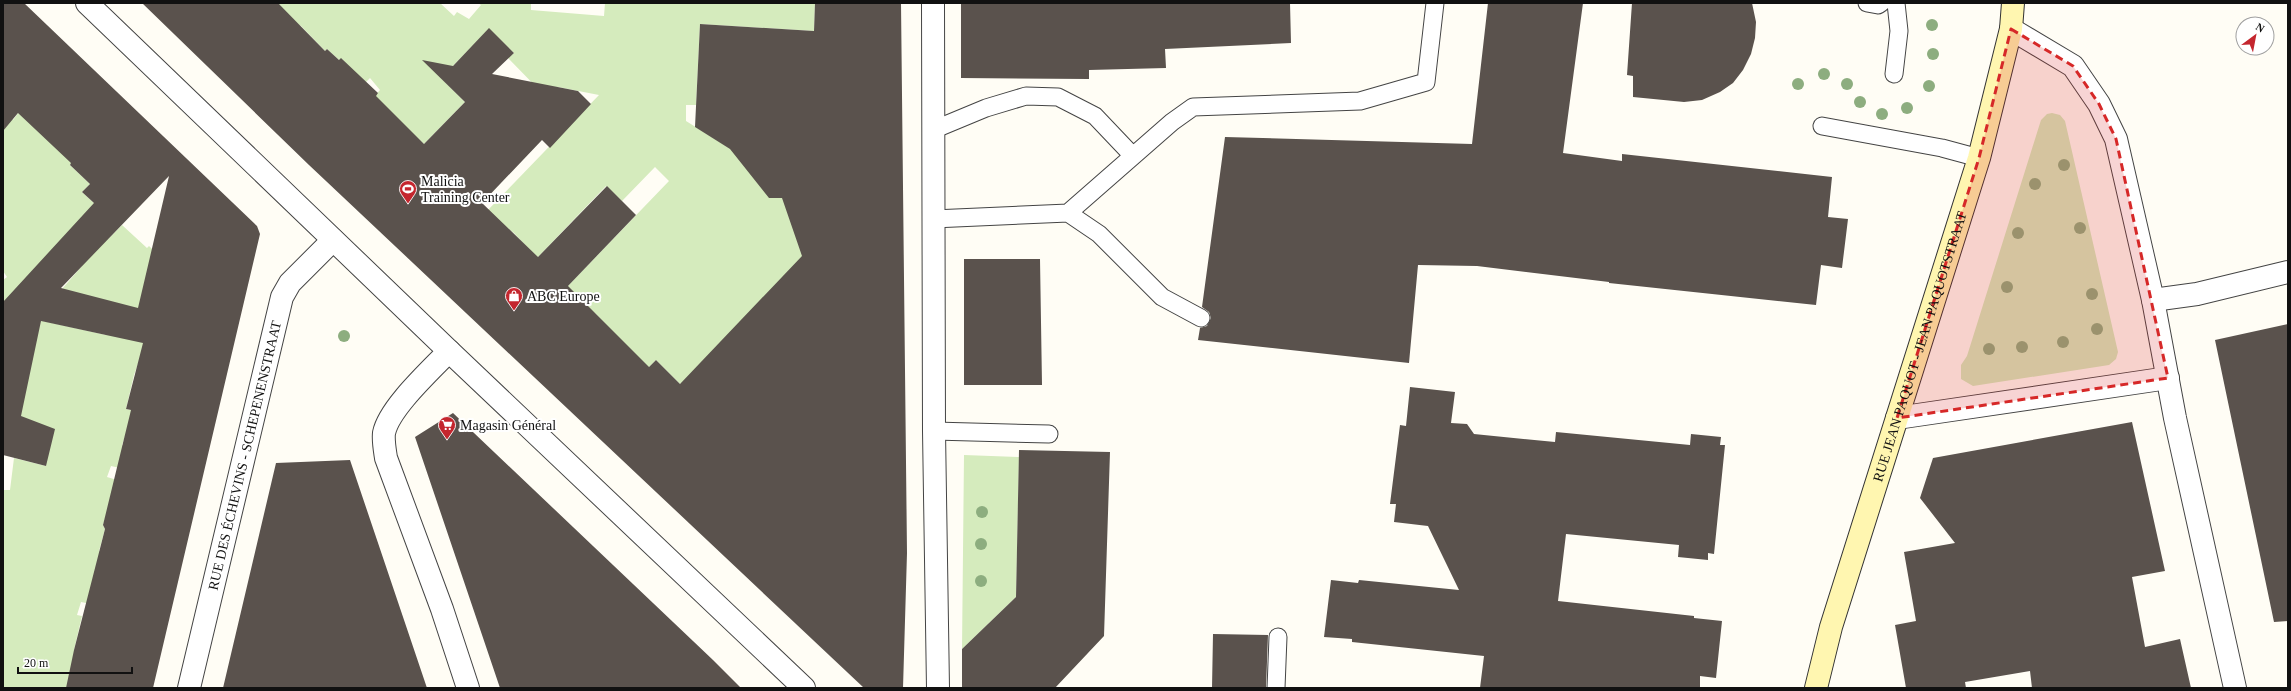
<svg xmlns="http://www.w3.org/2000/svg" width="2291" height="691" font-family="'Times New Roman',serif">
<rect width="100%" height="100%" fill="#fffdf5"/>
<!-- green -->
<path fill="#d5ebbd" fill-rule="evenodd" d="M 262,3 L 440,3 L 454,16 L 457,12 L 469,19 L 481,5 L 478,3 L 531,3 L 531,10 L 604,16 L 605,3 L 815,3 L 814,31 L 700,24 L 696,105 L 686,105 L 686,121 L 731,149 L 757,154 L 833,270 L 680,384 L 656,360 L 647,369 L 596,314 L 563,291 L 669,181 L 655,167 L 622,201 L 606,186 L 537,258 L 514,233 L 486,212 L 599,95 L 558,87 L 547,98 L 508,58 L 514,53 L 489,29 L 441,78 L 465,102 L 424,144 L 373,98 L 380,90 L 370,78 L 365,83 L 342,59 L 339,60 L 327,49 L 325,51 L 301,26 Z
M 3,110 L 13,120 L 19,112 L 78,157 L 70,165 L 90,184 L 82,192 L 95,204 L 108,239 L 122,225 L 147,248 L 149,246 L 172,268 L 134,375 L 126,409 L 134,411 L 122,445 L 130,447 L 124,469 L 111,466 L 107,477 L 117,480 L 103,525 L 105,529 L 99,551 L 105,552 L 96,605 L 81,602 L 77,615 L 82,616 L 74,650 L 87,653 L 66,688 L 3,688 L 3,490 L 10,490 L 14,458 L 46,466 L 21,416 L 3,362 L 3,280 L 7,277 L 3,271 ZM 57,243 L 82,266 L 62,289 L 106,335 L 34,319 Z
M 2052,113 L 2060,115 L 2065,121 L 2118,352 L 2116,359 L 2109,365 L 1973,386 L 1961,379 L 1961,365 L 1967,356 L 2041,120 L 2047,114 Z
M 964,455 L 1019,457 L 1016,597 L 962,649 Z"/>
<!-- building -->
<path fill="#5a524d" fill-rule="evenodd" d="M 3,3 L 24,3 L 257,226 L 260,234 L 153,688 L 66,688 L 74,650 L 105,529 L 103,525 L 131,410 L 126,409 L 143,343 L 41,321 L 21,416 L 55,429 L 46,466 L 3,455 L 3,302 L 94,203 L 82,192 L 90,184 L 70,165 L 71,163 L 18,113 L 3,131 ZM 169,176 L 138,308 L 61,288 Z
M 142,3 L 278,3 L 325,51 L 327,49 L 339,60 L 341,58 L 378,93 L 376,96 L 424,144 L 465,102 L 422,60 L 453,66 L 489,28 L 514,53 L 492,74 L 578,91 L 591,104 L 550,148 L 542,140 L 482,203 L 538,257 L 607,186 L 636,215 L 568,286 L 649,367 L 656,360 L 680,384 L 802,256 L 782,198 L 769,198 L 730,149 L 695,127 L 700,24 L 814,31 L 815,3 L 901,3 L 907,553 L 903,688 L 864,688 L 309,165 Z
M 961,3 L 1290,3 L 1291,43 L 1165,49 L 1166,68 L 1089,70 L 1089,79 L 961,78 Z
M 1488,3 L 1583,3 L 1563,153 L 1622,161 L 1622,154 L 1832,177 L 1828,217 L 1848,219 L 1842,268 L 1821,265 L 1816,305 L 1609,283 L 1609,282 L 1477,266 L 1418,265 L 1409,363 L 1198,340 L 1200,328 L 1207,326 L 1211,318 L 1209,312 L 1202,307 L 1225,137 L 1472,144 Z
M 1632,3 L 1752,3 L 1756,22 L 1755,38 L 1751,54 L 1743,70 L 1733,83 L 1720,92 L 1702,100 L 1684,102 L 1633,97 L 1633,76 L 1627,75 Z
M 964,259 L 1040,259 L 1042,385 L 964,385 Z
M 2288,324 L 2288,621 L 2274,622 L 2215,340 Z
M 1410,387 L 1455,392 L 1451,423 L 1467,424 L 1474,434 L 1555,442 L 1556,432 L 1690,445 L 1691,434 L 1721,437 L 1720,445 L 1725,445 L 1714,554 L 1708,553 L 1708,560 L 1678,557 L 1679,545 L 1566,534 L 1558,601 L 1694,616 L 1694,618 L 1722,621 L 1716,678 L 1700,676 L 1700,688 L 1480,688 L 1484,656 L 1352,642 L 1352,639 L 1324,637 L 1331,580 L 1358,583 L 1359,580 L 1459,590 L 1428,526 L 1394,522 L 1396,504 L 1390,504 L 1400,425 L 1406,426 Z
M 453,413 L 713,660 L 741,688 L 500,688 L 415,437 Z
M 2132,422 L 2165,571 L 2132,577 L 2145,647 L 2180,639 L 2191,688 L 2032,688 L 2030,671 L 1965,682 L 1966,688 L 1906,688 L 1895,625 L 1916,621 L 1904,552 L 1955,543 L 1920,498 L 1933,458 Z
M 1019,450 L 1110,452 L 1104,636 L 1055,688 L 962,688 L 962,649 L 1016,597 Z
M 350,460 L 427,688 L 223,688 L 276,463 Z
M 1213,634 L 1268,635 L 1266,688 L 1212,688 Z"/>
<g fill="none" stroke-linecap="round" stroke-linejoin="round">
<defs>
<path id="lane" d="M 1867,3 L 1878,5 L 1881,3
M 1894,74 L 1899,31 L 1896,3
M 1822,126 L 1942,148 L 1979,158
M 933,130 L 986,108 L 1026,96 L 1058,97 L 1095,116 L 1133,156
M 1068,213 L 1172,122 L 1193,107 L 1360,101 L 1426,82 L 1435,3
M 933,219 L 1068,213 L 1099,234 L 1162,297 L 1201,318
M 934,431 L 1049,434
M 1276,688 L 1278,637"/>
<g id="street">
<path d="M 87,3 L 449,351 L 804,688"/>
<path d="M 933,3 L 934,431 L 938,688"/>
<path d="M 2011,29 L 2073,66 L 2099,104 L 2116,139 L 2153,300 L 2175,418 L 2235,688"/>
<path d="M 2153,300 L 2197,294 L 2288,272"/>
<path d="M 449,351 C 431,370 389,408 384,433 C 383,441 385,451 386,458 L 442,609 L 468,688"/>
<path d="M 1897,418 L 2168,378"/>
<path id="s1" d="M 189,688 L 282,297 L 290,283 L 333,240"/>
</g>
<g id="secondary">
<path id="s2" d="M 1816,688 L 1831,627 L 1979,158 L 2011,29 L 2013,3"/>
</g>
</defs>
<!-- lane casing -->
<use href="#lane" stroke="#444" stroke-width="19"/>
<!-- street casing -->
<use href="#street" stroke="#444" stroke-width="24"/>
<!-- secondary casing -->
<use href="#secondary" stroke="#333" stroke-width="24"/>
<!-- lane -->
<use href="#lane" stroke="#fff" stroke-width="17"/>
<!-- street -->
<use href="#street" stroke="#fff" stroke-width="22"/>
<!-- secondary -->
<use href="#secondary" stroke="#fff6b0" stroke-width="22"/>
</g>
<!-- trees -->
<g fill="#8dad7f">
<circle cx="1932" cy="25" r="6"/>
<circle cx="1933" cy="54" r="6"/>
<circle cx="1824" cy="74" r="6"/>
<circle cx="1798" cy="84" r="6"/>
<circle cx="1847" cy="84" r="6"/>
<circle cx="1929" cy="86" r="6"/>
<circle cx="1860" cy="102" r="6"/>
<circle cx="1907" cy="108" r="6"/>
<circle cx="1882" cy="114" r="6"/>
<circle cx="2064" cy="165" r="6"/>
<circle cx="2035" cy="184" r="6"/>
<circle cx="2080" cy="228" r="6"/>
<circle cx="2018" cy="233" r="6"/>
<circle cx="2007" cy="287" r="6"/>
<circle cx="2092" cy="294" r="6"/>
<circle cx="2097" cy="329" r="6"/>
<circle cx="344" cy="336" r="6"/>
<circle cx="2063" cy="342" r="6"/>
<circle cx="2022" cy="347" r="6"/>
<circle cx="1989" cy="349" r="6"/>
<circle cx="982" cy="512" r="6"/>
<circle cx="981" cy="544" r="6"/>
<circle cx="981" cy="581" r="6"/>
</g>
<!-- marked area -->
<path fill="#d62828" fill-opacity="0.2" stroke="#d62828" stroke-width="3" stroke-dasharray="8 5" stroke-linejoin="round" d="M 2011,29 L 2073,66 L 2099,104 L 2116,139 L 2168,378 L 1897,418 L 1979,158 Z"/>
<!-- icons -->
<defs>
<symbol id="stadium-pin" viewBox="-11 -11 22 30"><path d="M0 17L-7.5 6A9.5 9.5 0 1 1 7.5 6Z" fill="#c4262e" stroke="#fff"/><path d="M0-5a6.5 5 0 1 0 0 10a6.5 5 0 1 0 0-10ZM-3.5-1.8h7v3.6h-7Z" fill="#fff"/></symbol>
<symbol id="shop-pin" viewBox="-11 -11 22 30"><path d="M0 17L-7.5 6A9.5 9.5 0 1 1 7.5 6Z" fill="#c4262e" stroke="#fff"/><path d="M-5-2.5h2.3a2.7 3.5 0 0 1 5.4 0H5L5.5 6h-11ZM-1.5-2.5h3a1.5 2.3 0 0 0-3 0Z" fill="#fff"/></symbol>
<symbol id="supermarket-pin" viewBox="-11 -11 22 30"><path d="M0 17L-7.5 6A9.5 9.5 0 1 1 7.5 6Z" fill="#c4262e" stroke="#fff"/><path d="M-6-5.5h2.5l.6 2H6L4.5 2H-2.5L-4.4-4H-6ZM-1.5 3.2a1.3 1.3 0 1 0 .1 0ZM3 3.2a1.3 1.3 0 1 0 .1 0Z" fill="#fff"/></symbol>
</defs>
<g fill-rule="evenodd">
<use href="#stadium-pin" x="398" y="179" width="20" height="27"/>
<use href="#shop-pin" x="504" y="286" width="20" height="27"/>
<use href="#supermarket-pin" x="437" y="415" width="20" height="27"/>
</g>
<g text-anchor="middle" stroke-width="4" stroke-linejoin="round" paint-order="stroke">
<!-- poi labels -->
<g font-size="14" fill="#111" stroke="#fff" text-anchor="start">
<text x="421" y="186">Malicia<tspan x="421" dy="16">Training Center</tspan></text>
<text x="527" y="301">ABC Europe</text>
<text x="460" y="430">Magasin Général</text>
</g>
<!-- street labels -->
<g font-size="14" fill="#111" stroke="#fff">
<text dy="5" stroke="none"><textPath href="#s2" startOffset="357">RUE JEAN PAQUOT - JEAN PAQUOTSTRAAT</textPath></text>
<text dy="5" stroke="none"><textPath href="#s1" startOffset="239">RUE DES ÉCHEVINS - SCHEPENENSTRAAT</textPath></text>
</g>
</g>
<!-- border -->
<rect width="2291" height="691" fill="none" stroke="#111111" stroke-width="8"/>
<!-- north arrow -->
<g transform="translate(2255 36) rotate(32)"><circle r="19" fill="#ffffff" stroke="#a0a0a0"/>
<path d="M0-3L7 15L0 10L-7 15Z" fill="#c4262e"/>
<text y="-6" font-size="11" font-weight="bold" text-anchor="middle" fill="#111111">N</text>
</g>
<!-- scale -->
<path d="M18 667v6h114v-6" fill="none" stroke="#111111" stroke-width="2"/>
<text x="24" y="667" font-size="12" fill="#111111" stroke="#ffffff" stroke-width="3" paint-order="stroke">20 m</text>
</svg>
